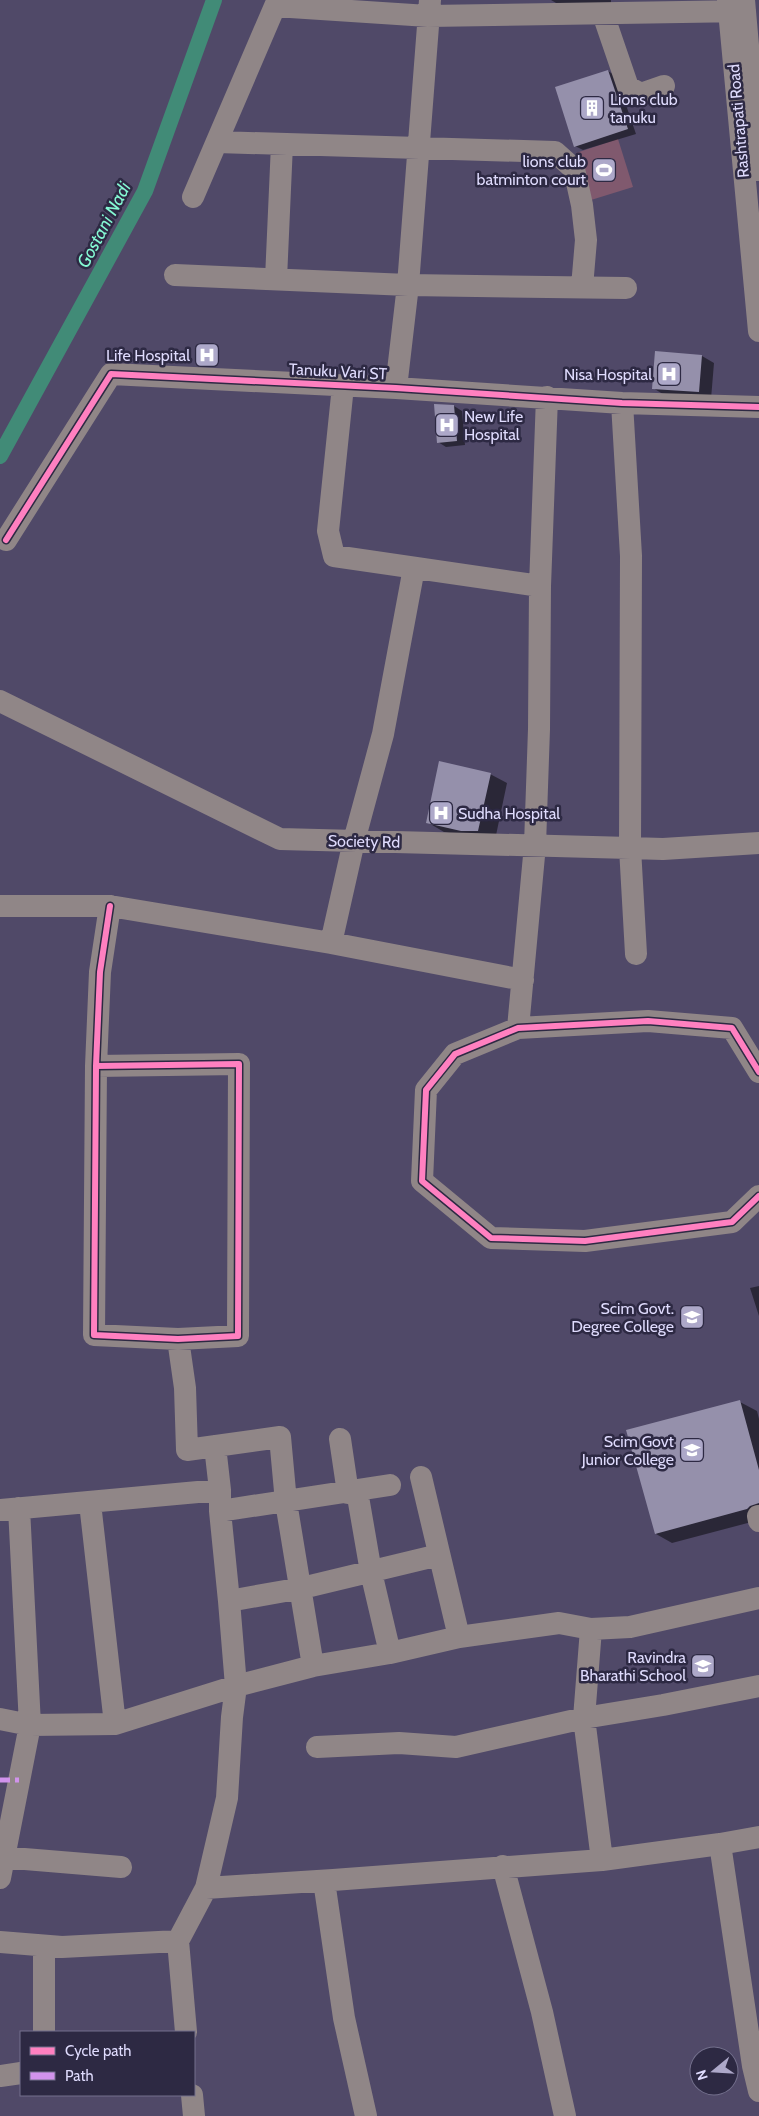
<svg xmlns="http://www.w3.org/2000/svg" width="759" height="2116" font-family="Cabin,sans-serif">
<rect width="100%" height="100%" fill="#504968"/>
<!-- green -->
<path fill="#80596e" d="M 618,139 L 633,187 L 591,200 L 576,153 Z"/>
<!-- shadow -->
<path fill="#0007" d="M 551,0 L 611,0 L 611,6 L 563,7 Z
M 608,71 L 616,76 L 636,134 L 583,150 L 575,146 Z
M 702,356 L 714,363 L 711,399 L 666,396 L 653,388 Z
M 454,406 L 462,411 L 465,445 L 446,447 L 438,442 Z
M 490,774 L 507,783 L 495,840 L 479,839 L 444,832 L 427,822 Z
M 759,1286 L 759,1316 L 750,1288 Z
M 740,1402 L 757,1411 L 759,1419 L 759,1520 L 672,1543 L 656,1534 Z"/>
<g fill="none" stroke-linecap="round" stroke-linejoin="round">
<!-- canal -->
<path stroke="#418b77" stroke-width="16" d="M 0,456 L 145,191 L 214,0"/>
</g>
<!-- building -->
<path fill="#9590ab" d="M 608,70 L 628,129 L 574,147 L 555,87 Z
M 655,351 L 702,355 L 699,392 L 652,389 Z
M 434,404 L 454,405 L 457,441 L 437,443 Z
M 439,761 L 491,773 L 478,831 L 461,831 L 426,823 Z
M 740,1400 L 759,1470 L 759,1503 L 750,1506 L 747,1509 L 655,1534 L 626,1430 Z"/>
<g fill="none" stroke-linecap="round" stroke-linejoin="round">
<!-- minor -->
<path stroke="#908687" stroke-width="22" d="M 728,0 L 759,331
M 744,0 L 759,170
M 603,14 L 628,87 L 641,94 L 664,86
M 217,142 L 555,152 L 574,169 L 582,205 L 586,240 L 582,287
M 193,197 L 275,6 L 428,16 L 745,11
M 175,275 L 408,285 L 626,288
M 276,279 L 282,144
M 343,386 L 328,531 L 334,556 L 540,586
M 396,388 L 408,285 L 430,0
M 622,403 L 631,556 L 630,848 L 636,954
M 6,540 L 111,374 L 396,388 L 622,403 L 759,407
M 0,701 L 280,839 L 630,848 L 663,849 L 759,843
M 0,906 L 110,906 L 331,943 L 354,841 L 383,734 L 414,568
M 331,943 L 523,980
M 518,1028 L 535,845 L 539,729 L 540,586 L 547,397
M 96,1066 L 239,1064 L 238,1336 L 178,1339 L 94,1335 L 96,1066 L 100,972 L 110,906
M 759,1072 L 732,1028 L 648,1021 L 518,1028 L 455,1054 L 426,1090 L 422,1181 L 491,1238 L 585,1241 L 732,1222 L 759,1196
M 178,1339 L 185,1388 L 187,1450 L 280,1437 L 286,1502 L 313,1666
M 340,1439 L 348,1493
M 421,1477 L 459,1637
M 357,1491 L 371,1572 L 390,1653
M 90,1503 L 115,1724
M 0,1510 L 220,1490
M 220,1511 L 390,1485
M 758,1516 L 759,1521
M 229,1601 L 302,1588 L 439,1555
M 591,1629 L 584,1718 L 602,1860
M 0,1719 L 30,1725 L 115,1724 L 236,1686 L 313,1666 L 390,1653 L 459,1637 L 559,1623 L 591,1629 L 630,1627 L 759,1598
M 317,1747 L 399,1743 L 456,1747 L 584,1718 L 663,1705 L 759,1686
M 720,1844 L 753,2066 L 759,2091
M 0,1857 L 121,1867
M 503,1866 L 542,2012 L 565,2116
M 0,1878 L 30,1725 L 19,1508
M 324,1881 L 344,2018 L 366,2116
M 206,1888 L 333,1880 L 602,1860 L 720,1844 L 759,1837
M 0,1942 L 62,1947 L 178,1941
M 44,2032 L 44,1946
M 186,2032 L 178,1941 L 206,1888 L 227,1798 L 232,1717 L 236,1686 L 229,1601 L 220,1511 L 220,1490 L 215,1446
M 0,2076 L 21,2073
M 192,2095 L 194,2116"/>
<!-- quiet -->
<path stroke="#d193ec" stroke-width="5" stroke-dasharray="10 5" stroke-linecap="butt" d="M 0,1780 L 19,1780"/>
<defs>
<path id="cycleway" d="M 6,540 L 111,374 L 396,388 L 622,403 L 759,407
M 96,1066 L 239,1064 L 238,1336 L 178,1339 L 94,1335 L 96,1066 L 100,972 L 110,906
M 759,1072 L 732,1028 L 648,1021 L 518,1028 L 455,1054 L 426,1090 L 422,1181 L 491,1238 L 585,1241 L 732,1222 L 759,1196"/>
</defs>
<!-- cycleway casing -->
<use href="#cycleway" stroke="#2d2943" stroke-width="9"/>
<!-- cycleway -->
<use href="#cycleway" stroke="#ff80c0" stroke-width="6"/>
</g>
<!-- icons -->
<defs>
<symbol id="building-square" viewBox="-11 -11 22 22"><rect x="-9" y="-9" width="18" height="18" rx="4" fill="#ada8c9" stroke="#2d2943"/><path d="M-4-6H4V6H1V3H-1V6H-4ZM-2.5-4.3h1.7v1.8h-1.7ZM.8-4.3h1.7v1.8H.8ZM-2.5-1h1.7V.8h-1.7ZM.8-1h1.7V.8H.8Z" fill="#fff"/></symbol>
<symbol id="stadium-square" viewBox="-11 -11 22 22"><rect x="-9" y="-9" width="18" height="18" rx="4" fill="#ada8c9" stroke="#2d2943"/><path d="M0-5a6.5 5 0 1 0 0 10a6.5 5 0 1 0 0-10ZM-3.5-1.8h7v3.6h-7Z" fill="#fff"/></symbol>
<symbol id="hospital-square" viewBox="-11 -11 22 22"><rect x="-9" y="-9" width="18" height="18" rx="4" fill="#ada8c9" stroke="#2d2943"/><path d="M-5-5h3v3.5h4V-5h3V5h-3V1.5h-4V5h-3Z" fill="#fff"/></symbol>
<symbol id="university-square" viewBox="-11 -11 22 22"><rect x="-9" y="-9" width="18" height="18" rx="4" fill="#ada8c9" stroke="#2d2943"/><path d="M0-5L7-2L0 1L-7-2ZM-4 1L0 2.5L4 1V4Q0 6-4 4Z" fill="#fff"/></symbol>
<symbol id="school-square" viewBox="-11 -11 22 22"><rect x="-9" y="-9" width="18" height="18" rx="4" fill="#ada8c9" stroke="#2d2943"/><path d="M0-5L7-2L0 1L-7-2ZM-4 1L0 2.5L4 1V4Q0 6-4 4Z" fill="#fff"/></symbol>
</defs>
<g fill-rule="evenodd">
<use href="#building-square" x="578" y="94" width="28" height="28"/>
<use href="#stadium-square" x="590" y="156" width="28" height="28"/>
<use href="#hospital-square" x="193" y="341" width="28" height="28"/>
<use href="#hospital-square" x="655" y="360" width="28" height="28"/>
<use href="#hospital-square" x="433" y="411" width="28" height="28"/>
<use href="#hospital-square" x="427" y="799" width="28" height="28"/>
<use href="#university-square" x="678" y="1303" width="28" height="28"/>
<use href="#university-square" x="678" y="1436" width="28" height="28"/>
<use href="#school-square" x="689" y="1652" width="28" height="28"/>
</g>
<g text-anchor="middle" stroke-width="5" stroke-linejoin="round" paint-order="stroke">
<!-- poi labels -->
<g font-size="16" fill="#dfdbfd" stroke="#2d2943" text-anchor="end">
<text x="610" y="105" text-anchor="start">Lions club<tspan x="610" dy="18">tanuku</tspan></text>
<text x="586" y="167">lions club<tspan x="586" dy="18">batminton court</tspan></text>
<text x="190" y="361">Life Hospital</text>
<text x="652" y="380">Nisa Hospital</text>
<text x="464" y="422" text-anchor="start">New Life<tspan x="464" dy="18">Hospital</tspan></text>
<text x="458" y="819" text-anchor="start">Sudha Hospital</text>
<text x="674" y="1314">Scim Govt.<tspan x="674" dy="18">Degree College</tspan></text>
<text x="674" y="1447">Scim Govt<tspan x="674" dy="18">Junior College</tspan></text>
<text x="686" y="1663">Ravindra<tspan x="686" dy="18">Bharathi School</tspan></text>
</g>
<!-- street labels -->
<g font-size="16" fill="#dfdbfd" stroke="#2d2943">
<text transform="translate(738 121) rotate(-95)" y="6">Rashtrapati Road</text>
<text transform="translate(338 371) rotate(3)" y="6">Tanuku Vari ST</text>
<text transform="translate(364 841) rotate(1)" y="6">Society Rd</text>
</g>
<!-- water labels -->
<g font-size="18" font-style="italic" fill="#85f9d4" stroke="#2d2943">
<text transform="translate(104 225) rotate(-62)" y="6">Gostani Nadi</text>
</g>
</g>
<!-- legend -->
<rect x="20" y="2031" width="175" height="65" fill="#2d2943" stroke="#74708d"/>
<rect x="30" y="2047" width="25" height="8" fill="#ff80c0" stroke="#74708d"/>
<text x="65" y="2056" font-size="15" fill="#dfdbfd">Cycle path</text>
<rect x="30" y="2072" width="25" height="8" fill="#d193ec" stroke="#74708d"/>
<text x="65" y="2081" font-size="15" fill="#dfdbfd">Path</text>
<!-- north arrow -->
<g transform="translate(714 2071) rotate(252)"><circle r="24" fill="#2d2943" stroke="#74708d"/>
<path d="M0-4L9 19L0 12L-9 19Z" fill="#ada8c9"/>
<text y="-8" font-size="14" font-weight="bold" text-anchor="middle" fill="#dfdbfd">N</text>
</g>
</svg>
